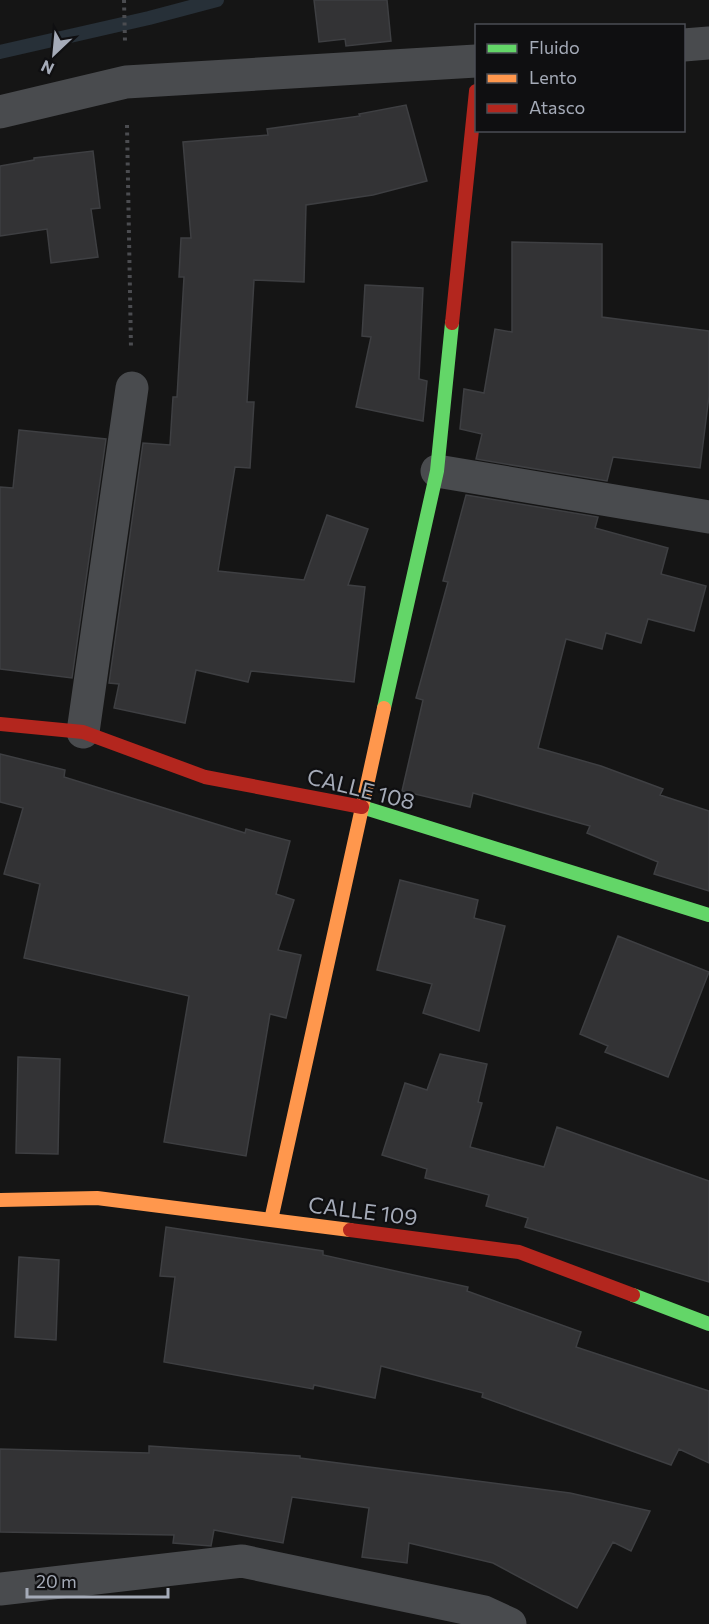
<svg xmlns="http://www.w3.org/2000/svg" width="709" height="1624" font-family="Commissioner,sans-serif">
<rect width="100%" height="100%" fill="#151515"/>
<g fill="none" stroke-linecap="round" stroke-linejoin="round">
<!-- stream -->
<path stroke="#273038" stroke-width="14" d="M 0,52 L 149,18 L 217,0"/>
</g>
<!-- building -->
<path fill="#333335" stroke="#3e3f42" stroke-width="1.5" d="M 314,0 L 387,0 L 391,41 L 346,46 L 345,39 L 319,42 Z
M 406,105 L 427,181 L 373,195 L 306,205 L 304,282 L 254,280 L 247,402 L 254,402 L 250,468 L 235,467 L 218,571 L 304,580 L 327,515 L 368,529 L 348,585 L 365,587 L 354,682 L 251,671 L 248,682 L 196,670 L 185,723 L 114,708 L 119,684 L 109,683 L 143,443 L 170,445 L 173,397 L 177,397 L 184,277 L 179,277 L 181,238 L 191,238 L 183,142 L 268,135 L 267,129 L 360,116 L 359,114 Z
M 93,151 L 100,208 L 91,209 L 98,257 L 51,263 L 47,229 L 0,236 L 0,166 L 34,160 L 34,158 Z
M 512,242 L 602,244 L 602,317 L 709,331 L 709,396 L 700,468 L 613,457 L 607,481 L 476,459 L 482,434 L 460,429 L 464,389 L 484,393 L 495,329 L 512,332 Z
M 365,285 L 423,288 L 419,379 L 427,381 L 423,421 L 356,407 L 371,337 L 362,336 Z
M 19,430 L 106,439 L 72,678 L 0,669 L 0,487 L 13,488 Z
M 466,495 L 598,517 L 595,528 L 668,548 L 661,574 L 706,586 L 694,631 L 648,619 L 641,643 L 606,633 L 602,649 L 566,639 L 538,748 L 601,766 L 663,789 L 660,795 L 709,811 L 709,891 L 654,874 L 658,862 L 587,833 L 590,826 L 473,793 L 470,807 L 402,791 L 423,700 L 416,698 L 448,582 L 443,581 Z
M 0,754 L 65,770 L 64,777 L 245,833 L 246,829 L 290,841 L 276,894 L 294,900 L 278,950 L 301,955 L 286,1018 L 270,1014 L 246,1156 L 164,1142 L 189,996 L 24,958 L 40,884 L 4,874 L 23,808 L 0,802 Z
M 400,880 L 478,900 L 474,918 L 505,926 L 479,1031 L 423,1013 L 432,984 L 377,970 Z
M 618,936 L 709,972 L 668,1077 L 605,1052 L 608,1046 L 580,1034 Z
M 440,1054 L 487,1064 L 478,1102 L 482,1103 L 470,1147 L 544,1167 L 557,1127 L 709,1181 L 709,1282 L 525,1227 L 528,1218 L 486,1206 L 489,1195 L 425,1178 L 427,1169 L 382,1155 L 405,1083 L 427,1090 Z
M 18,1057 L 60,1059 L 58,1154 L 16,1153 Z
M 166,1227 L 323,1251 L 323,1255 L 468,1287 L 467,1291 L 581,1332 L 576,1347 L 709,1391 L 709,1463 L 679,1449 L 671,1465 L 482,1397 L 483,1393 L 381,1366 L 375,1398 L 314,1385 L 313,1389 L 164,1362 L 175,1277 L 160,1276 Z
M 19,1257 L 59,1260 L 56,1340 L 15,1337 Z
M 149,1446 L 300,1456 L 300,1458 L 570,1493 L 650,1511 L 631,1551 L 613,1542 L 577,1608 L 493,1563 L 409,1543 L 407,1563 L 362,1557 L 369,1508 L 292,1497 L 283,1543 L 214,1530 L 211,1546 L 173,1543 L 174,1535 L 0,1532 L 0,1449 L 149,1453 Z"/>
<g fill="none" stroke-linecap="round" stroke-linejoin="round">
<!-- path -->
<path stroke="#4b4c50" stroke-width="4" stroke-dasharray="3 4.5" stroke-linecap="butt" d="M 124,0 L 125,42
M 127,125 L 131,348"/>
<!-- street -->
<path stroke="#494b4e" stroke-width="33" d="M 684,45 L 709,43
M 0,112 L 126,82 L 476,61
M 437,471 L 709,517
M 83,732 L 132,388
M 0,1589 L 242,1561 L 484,1612 L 510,1624"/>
<!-- fast -->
<path stroke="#63d668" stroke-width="14" d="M 384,708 L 437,471 L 452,323
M 362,807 L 709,915
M 633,1295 L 709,1324"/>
<!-- slow -->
<path stroke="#ff974d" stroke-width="14" d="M 0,1200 L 97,1198 L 350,1230
M 271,1220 L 384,708"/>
<!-- jam -->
<path stroke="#b3261e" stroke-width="14" d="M 452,323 L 476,91
M 0,724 L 83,732 L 205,777 L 362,807
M 350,1230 L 519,1252 L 633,1295"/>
</g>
<g text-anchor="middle" stroke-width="4.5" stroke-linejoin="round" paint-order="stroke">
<!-- street labels -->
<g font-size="22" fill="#a5abb8" stroke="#0f0f11">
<text transform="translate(361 789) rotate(14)" y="8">CALLE 108</text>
<text transform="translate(363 1211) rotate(7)" y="8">CALLE 109</text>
</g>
</g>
<!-- legend -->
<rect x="475" y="24" width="210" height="108" fill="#0f0f11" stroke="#4b4d54" stroke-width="1.5"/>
<rect x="487" y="44" width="30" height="9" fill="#63d668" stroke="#4b4d54" stroke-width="1.5"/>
<text x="529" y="54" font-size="18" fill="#a5abb8">Fluido</text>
<rect x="487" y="74" width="30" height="9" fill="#ff974d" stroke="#4b4d54" stroke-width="1.5"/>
<text x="529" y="84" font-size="18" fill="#a5abb8">Lento</text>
<rect x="487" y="104" width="30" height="9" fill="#b3261e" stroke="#4b4d54" stroke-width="1.5"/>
<text x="529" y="114" font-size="18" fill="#a5abb8">Atasco</text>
<!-- north arrow -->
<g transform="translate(54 54) rotate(206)" stroke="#0f0f11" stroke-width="4.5" paint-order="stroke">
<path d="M0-4.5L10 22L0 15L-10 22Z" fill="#a5abb8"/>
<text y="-9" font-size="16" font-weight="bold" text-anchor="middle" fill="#a5abb8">N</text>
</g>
<!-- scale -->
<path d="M27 1588v9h141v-9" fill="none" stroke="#a5abb8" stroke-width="3"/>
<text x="36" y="1588" font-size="18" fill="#a5abb8" stroke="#0f0f11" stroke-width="4.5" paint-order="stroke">20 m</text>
</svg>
